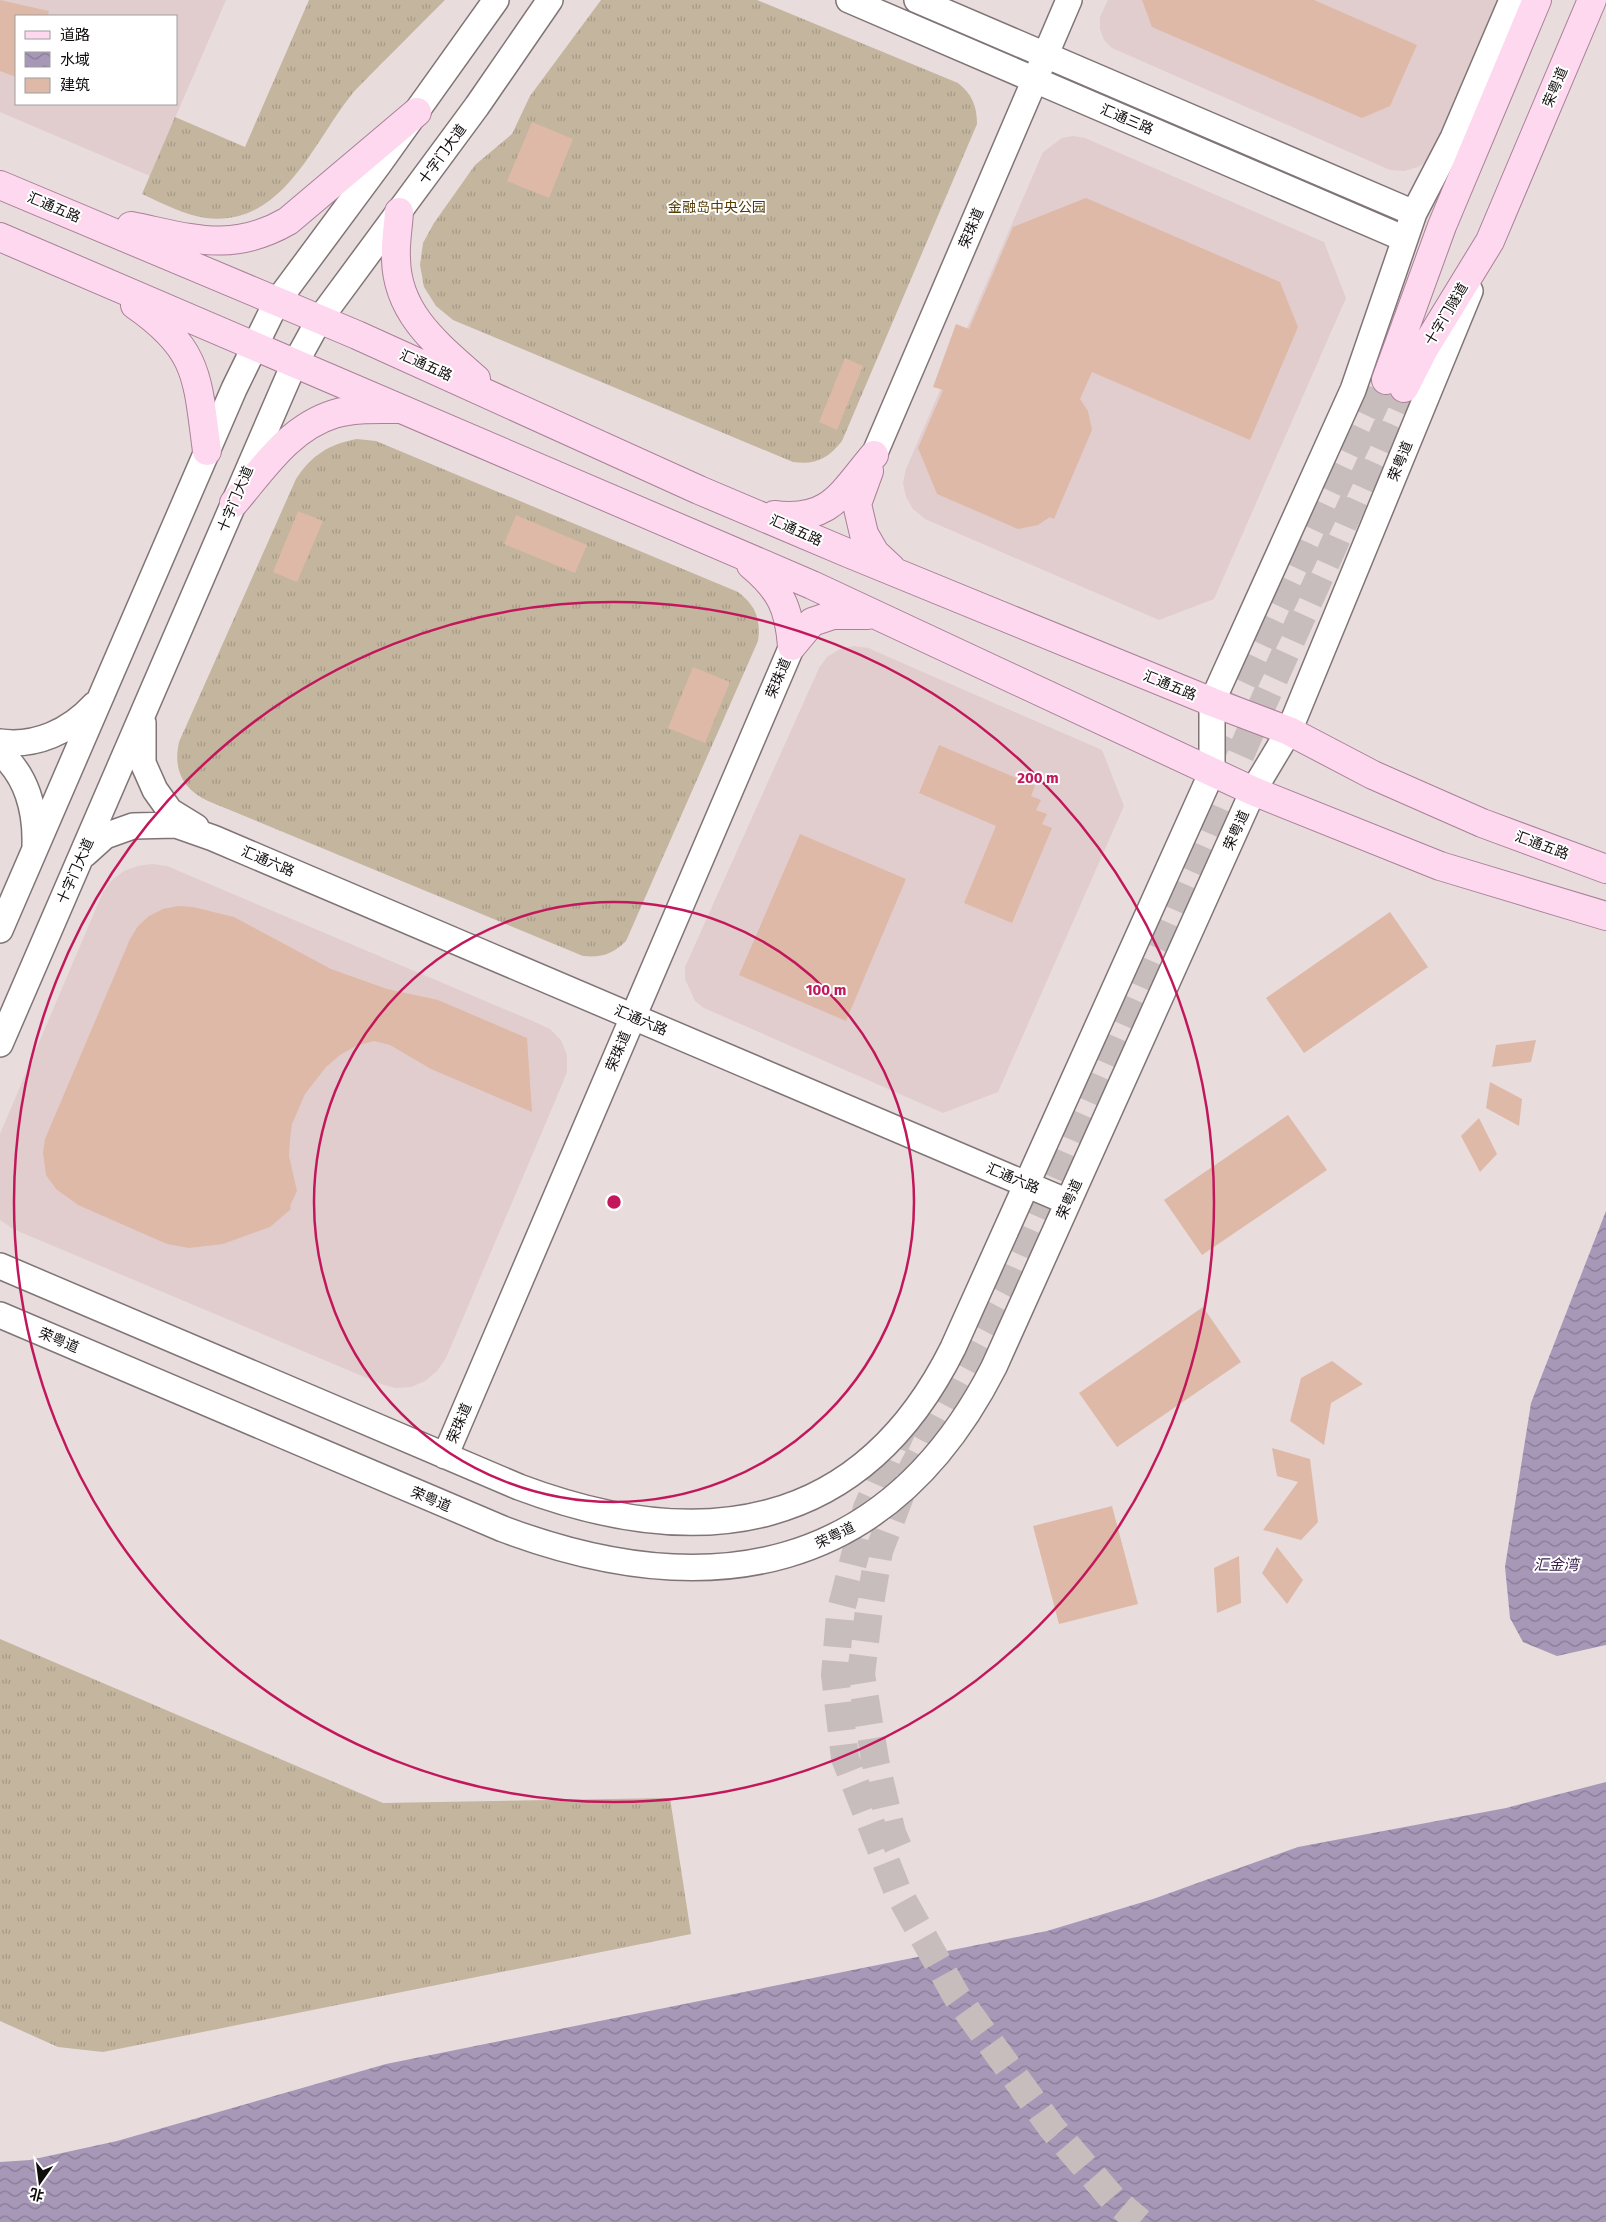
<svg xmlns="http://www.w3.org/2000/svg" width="1606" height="2222" font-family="'Fira Sans','Noto Sans SC',sans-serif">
<defs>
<pattern id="grass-tufts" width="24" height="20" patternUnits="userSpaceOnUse" patternTransform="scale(1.25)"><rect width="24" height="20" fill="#c3b59e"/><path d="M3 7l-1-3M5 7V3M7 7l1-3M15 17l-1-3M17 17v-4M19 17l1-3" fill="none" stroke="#a69a87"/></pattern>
<pattern id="water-waves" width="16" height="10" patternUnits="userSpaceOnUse" patternTransform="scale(1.25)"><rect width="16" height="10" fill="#a898b8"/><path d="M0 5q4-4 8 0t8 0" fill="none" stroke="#877a94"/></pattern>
</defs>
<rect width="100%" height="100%" fill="#e9dcdc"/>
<!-- built -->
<path fill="#e2cdce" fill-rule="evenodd" d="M 0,0 L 226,0 L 150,176 L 0,112 ZM 16,16 L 176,16 L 176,104 L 16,104 Z
M 1108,0 L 1502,0 L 1430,160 L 1418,167 L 1404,171 L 1390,170 L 1112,48 L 1104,40 L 1100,29 L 1100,17 Z
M 1073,136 L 1085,138 L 1324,242 L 1346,298 L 1214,599 L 1159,620 L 925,519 L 913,509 L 906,497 L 903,483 L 906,469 L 1043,152 L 1062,138 Z
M 854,646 L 868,648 L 1102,750 L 1124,806 L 998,1092 L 943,1113 L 704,1008 L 695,1001 L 685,979 L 685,967 L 819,668 L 827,657 L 840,649 Z
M 152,864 L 167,866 L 535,1022 L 550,1029 L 561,1040 L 567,1055 L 567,1072 L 561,1087 L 446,1358 L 437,1371 L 425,1381 L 411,1387 L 396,1388 L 381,1384 L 13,1229 L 0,1220 L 0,1134 L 103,892 L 112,880 L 124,871 L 138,866 Z"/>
<!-- grass -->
<path fill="url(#grass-tufts)" d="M 309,0 L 445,0 C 423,22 402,43 380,65 C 370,76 358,86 349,98 C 311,147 281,227 206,218 C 184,215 162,203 142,194 L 175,117 L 245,147 Z
M 601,0 L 757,0 L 958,83 C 972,94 977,106 977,124 L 842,441 C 828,459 815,465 793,462 L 453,320 L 436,306 L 424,287 L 420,265 L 423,243 L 434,223 L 475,165 L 512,134 L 530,96 Z
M 357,439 L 376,441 L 738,592 C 756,606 761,619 758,641 L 626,941 C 613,954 601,958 583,956 L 208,801 C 182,789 173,769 179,742 L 296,479 C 312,455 329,444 357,439 Z
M 0,1639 L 383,1803 L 670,1798 L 691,1934 L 103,2052 L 58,2047 L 0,2021 Z"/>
<!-- water -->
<path fill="url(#water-waves)" d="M 1606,1211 L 1606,1645 L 1557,1656 L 1523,1642 L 1510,1618 L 1505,1567 L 1531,1403 Z
M 1606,1782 L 1606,2222 L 0,2222 L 0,2162 L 30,2160 L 117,2141 L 386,2064 L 1047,1931 L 1153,1899 L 1298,1847 L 1506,1808 Z"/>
<!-- building -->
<path fill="#deb9a7" d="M 0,0 L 49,11 L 48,16 L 16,16 L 16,77 L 0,71 Z
M 1142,0 L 1314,0 L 1417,45 L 1390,106 L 1362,118 L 1152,27 Z
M 532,122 L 573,139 L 549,198 L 507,181 Z
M 1086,198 L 1280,282 L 1298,327 L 1250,440 L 1092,372 L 1080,399 L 1088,411 L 1092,430 L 1054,519 L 1050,517 L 1038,525 L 1018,529 L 937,494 L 918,448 L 943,390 L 933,387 L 956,324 L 969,329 L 1013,227 Z
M 845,358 L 863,366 L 837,430 L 819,422 Z
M 298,511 L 323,521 L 297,582 L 273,572 Z
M 516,515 L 587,545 L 575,573 L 504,544 Z
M 693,667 L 730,682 L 705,743 L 668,728 Z
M 939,745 L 1035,786 L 1031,796 L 1041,800 L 1036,810 L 1047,814 L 1042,824 L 1052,828 L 1012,923 L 964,903 L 996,826 L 919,793 Z
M 800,834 L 906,879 L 846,1021 L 739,975 Z
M 178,906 L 193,907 L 234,917 L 331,969 L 387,989 L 438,1000 L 527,1038 L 532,1112 L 431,1069 L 390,1045 L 374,1041 L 356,1046 L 340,1055 L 326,1067 L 305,1094 L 292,1124 L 290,1140 L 289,1156 L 297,1191 L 290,1206 L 291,1209 L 270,1227 L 223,1244 L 189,1248 L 167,1244 L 78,1205 L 56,1189 L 46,1175 L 43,1153 L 45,1139 L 130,939 L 138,926 L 149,916 L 163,909 Z
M 1390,912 L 1428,967 L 1304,1053 L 1266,998 Z
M 1536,1040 L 1531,1062 L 1492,1067 L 1496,1045 Z
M 1490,1082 L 1522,1099 L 1519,1126 L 1486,1108 Z
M 1288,1115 L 1327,1170 L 1202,1255 L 1164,1200 Z
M 1479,1118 L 1497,1154 L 1480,1172 L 1461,1136 Z
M 1203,1307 L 1241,1362 L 1117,1447 L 1079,1393 Z
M 1332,1361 L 1363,1384 L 1331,1403 L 1324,1445 L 1290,1421 L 1301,1378 Z
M 1272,1448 L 1310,1459 L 1318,1522 L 1301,1540 L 1263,1530 L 1298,1482 L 1277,1476 Z
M 1112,1506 L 1138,1604 L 1059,1624 L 1033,1526 Z
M 1277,1547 L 1303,1580 L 1287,1604 L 1262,1573 Z
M 1239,1556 L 1241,1603 L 1217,1613 L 1214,1568 Z"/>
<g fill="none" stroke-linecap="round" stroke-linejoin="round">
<!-- major-tunnel -->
<path stroke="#c8bdbd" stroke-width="28" stroke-dasharray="28 14" stroke-linecap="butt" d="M 1209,759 L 1386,380
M 906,1421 L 867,1508 L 840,1614 L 835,1675 L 845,1758 L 897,1890 L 957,1997 L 1052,2128 L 1113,2199 L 1140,2222
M 898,1847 L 892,1833 L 875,1760 L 861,1674 L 869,1610 L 879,1551 L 905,1483 L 1005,1292 L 1260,710 L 1404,388"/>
<defs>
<path id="minor" d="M 849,0 L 1405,239
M 917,0 L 1414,213
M 874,455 L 1069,0
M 143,723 L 143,763 L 155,790 L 170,811 L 196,827
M 0,742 C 36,747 70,731 94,705
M 0,753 C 27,775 36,811 35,845
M 85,854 L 105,836 L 133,826 L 176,825 L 213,838 L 1068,1202
M 0,930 L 234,389 L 276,303 L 379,164 L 496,0
M 0,1044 L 291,371 L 319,320 L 477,106 L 550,0
M 0,1266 L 519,1487 C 700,1555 861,1533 953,1348 L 1212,772 L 1212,702 L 1353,390 L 1414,213 L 1453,138 L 1512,0
M 0,1315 L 503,1529 C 709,1606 888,1575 994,1367 L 1253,791 L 1289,731 L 1470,291
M 445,1456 L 792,646"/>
<path id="major" d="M 0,185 L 357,335 L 699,490 L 848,553 L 1212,702 L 1289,731 L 1373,775 L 1482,823 L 1606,869
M 399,212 C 398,228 395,243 396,259 C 397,314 438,345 476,379
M 131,226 C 191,238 231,254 288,221 L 417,112
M 0,237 L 812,585 L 1253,791 L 1440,866 L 1606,916
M 135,305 C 200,350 197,378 207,451
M 1386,380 L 1442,226 L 1537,0
M 1404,388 L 1424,349 L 1490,241 L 1592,0
M 869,471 L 857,504 L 864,534 L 875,553 L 891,568
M 234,503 C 263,469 289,428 334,414 C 354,408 375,409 396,409
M 774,515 C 830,522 841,494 874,455
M 751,565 C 781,590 789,608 792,646
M 792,646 L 812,622 L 833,615 L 868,615"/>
</defs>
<!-- minor casing -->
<use href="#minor" stroke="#807576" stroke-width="28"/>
<!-- major casing -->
<use href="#major" stroke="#a98098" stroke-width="30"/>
<!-- minor -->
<use href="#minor" stroke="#fff" stroke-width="25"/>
<!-- major -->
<use href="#major" stroke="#fdd8ef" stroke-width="28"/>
</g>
<!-- distance rings -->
<g fill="none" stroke="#c2185b" stroke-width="2.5">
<circle cx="614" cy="1202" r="300"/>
<circle cx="614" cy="1202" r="600"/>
</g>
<g text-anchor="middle" stroke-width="4" stroke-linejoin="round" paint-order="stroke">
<!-- street labels -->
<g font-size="14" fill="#100c0c" stroke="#fff">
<text transform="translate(1555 87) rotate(-67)" y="5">荣粤道</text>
<text transform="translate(1127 119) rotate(23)" y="5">汇通三路</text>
<text transform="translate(442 154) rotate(-54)" y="5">十字门大道</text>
<text transform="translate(54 207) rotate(23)" y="5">汇通五路</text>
<text transform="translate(971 228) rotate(-67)" y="5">荣珠道</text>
<text transform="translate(1446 314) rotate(-59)" y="5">十字门隧道</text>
<text transform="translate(426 365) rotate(24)" y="5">汇通五路</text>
<text transform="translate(1400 461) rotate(-68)" y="5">荣粤道</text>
<text transform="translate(235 499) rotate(-67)" y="5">十字门大道</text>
<text transform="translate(796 530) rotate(24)" y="5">汇通五路</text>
<text transform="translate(778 678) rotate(-67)" y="5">荣珠道</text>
<text transform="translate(1170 685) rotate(22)" y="5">汇通五路</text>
<text transform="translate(1236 830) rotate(-66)" y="5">荣粤道</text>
<text transform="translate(1542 845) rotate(20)" y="5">汇通五路</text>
<text transform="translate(268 861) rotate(23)" y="5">汇通六路</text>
<text transform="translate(75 871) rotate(-66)" y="5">十字门大道</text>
<text transform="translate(641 1020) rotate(23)" y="5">汇通六路</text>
<text transform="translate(618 1051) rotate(-67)" y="5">荣珠道</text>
<text transform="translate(1013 1178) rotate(23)" y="5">汇通六路</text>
<text transform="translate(1069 1199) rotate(-66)" y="5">荣粤道</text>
<text transform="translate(59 1340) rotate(23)" y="5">荣粤道</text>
<text transform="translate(459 1423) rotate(-67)" y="5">荣珠道</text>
<text transform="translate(431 1499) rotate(23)" y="5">荣粤道</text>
<text transform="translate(835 1535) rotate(-26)" y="5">荣粤道</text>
</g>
<!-- park labels -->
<g font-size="14" fill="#553b00" stroke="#fff">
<text x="717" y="212">金融岛中央公园</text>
</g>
<!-- water labels -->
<g font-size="15" font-style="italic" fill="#38204b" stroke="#fff">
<text x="1556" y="1570">汇金湾</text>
</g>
</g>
<circle cx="614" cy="1202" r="8" fill="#c2185b" stroke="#fff" stroke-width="2.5"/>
<g font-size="15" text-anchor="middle" font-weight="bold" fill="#c2185b" stroke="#fff" stroke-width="4" stroke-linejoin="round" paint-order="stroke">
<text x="1038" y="783">200 m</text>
<text x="826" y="995">100 m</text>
</g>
<!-- legend -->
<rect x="15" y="15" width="162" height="90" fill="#ffffff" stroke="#9f9e9e"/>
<rect x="25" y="31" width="25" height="8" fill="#fdd8ef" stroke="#9f9e9e"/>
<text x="60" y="40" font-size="15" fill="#100c0c">道路</text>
<rect x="25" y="52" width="25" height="15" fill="url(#water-waves)" stroke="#9f9e9e"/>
<text x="60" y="65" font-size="15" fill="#100c0c">水域</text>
<rect x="25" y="78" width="25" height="15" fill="#deb9a7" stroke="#9f9e9e"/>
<text x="60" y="90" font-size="15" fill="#100c0c">建筑</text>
<!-- north arrow -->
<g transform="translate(40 2182) rotate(194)" stroke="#ffffff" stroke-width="4" paint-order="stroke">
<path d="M0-4L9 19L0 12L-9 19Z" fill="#100c0c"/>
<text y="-8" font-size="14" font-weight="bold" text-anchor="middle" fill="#100c0c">北</text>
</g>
</svg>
